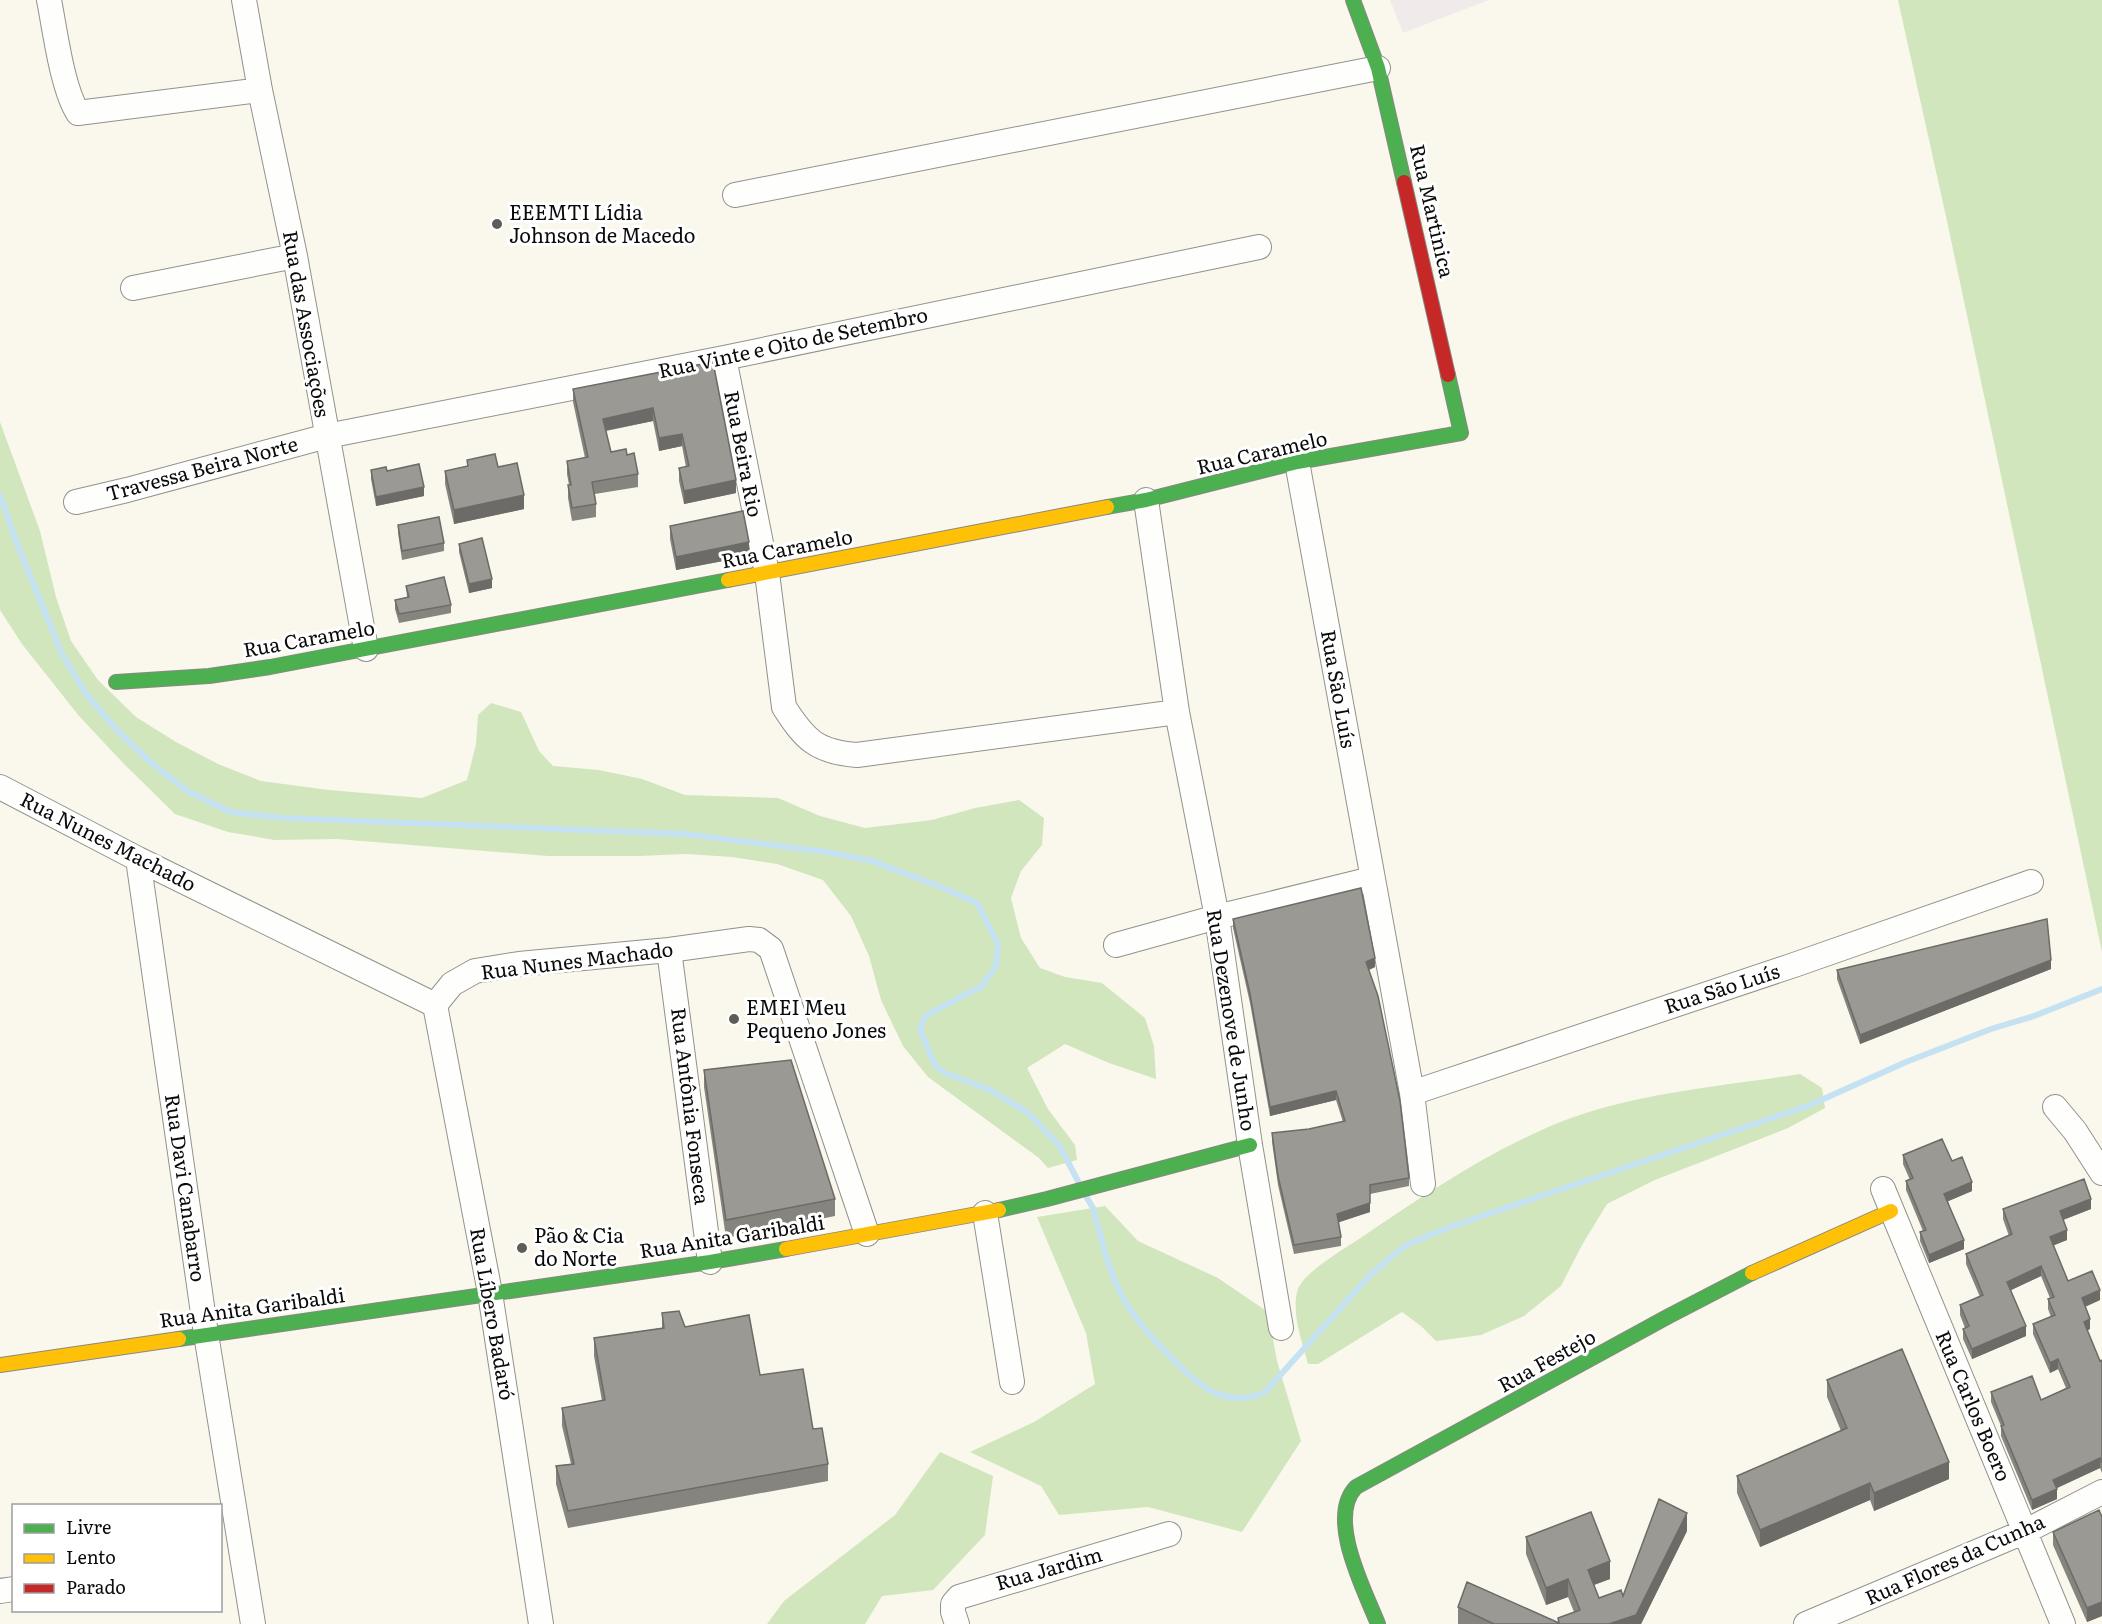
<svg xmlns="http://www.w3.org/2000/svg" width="2102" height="1624" font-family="Literata,serif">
<rect width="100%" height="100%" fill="#faf8ed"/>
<!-- industrial -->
<path fill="#f1eaeb" d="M 1390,0 L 1489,0 L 1403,33 Z"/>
<!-- forest -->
<path fill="#d1e6bc" d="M 1898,0 L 2102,0 L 2102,952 L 1947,221 Z
M 0,422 L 40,531 L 56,597 L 71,641 L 98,680 L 136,717 L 176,742 L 218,764 L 261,781 L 329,790 L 422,798 L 467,780 L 476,744 L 478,715 L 491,703 L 521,712 L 539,751 L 553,766 L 599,770 L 642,779 L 685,795 L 778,798 L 820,816 L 865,828 L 932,820 L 975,808 L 1019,800 L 1044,818 L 1042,845 L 1021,871 L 1011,898 L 1021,938 L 1040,968 L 1065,977 L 1102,983 L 1145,1018 L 1154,1046 L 1156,1079 L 1109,1063 L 1065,1044 L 1027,1068 L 1048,1109 L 1075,1145 L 1077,1160 L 1048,1168 L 1039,1158 L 928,1077 L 903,1046 L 881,1000 L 869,956 L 851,916 L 823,880 L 777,864 L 732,857 L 686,854 L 640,856 L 548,856 L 337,839 L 274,840 L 228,832 L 175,814 L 124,764 L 79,716 L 22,644 L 0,610 Z
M 1800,1074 L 1822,1088 L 1825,1108 L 1788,1128 L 1655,1180 L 1607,1204 L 1582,1245 L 1561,1286 L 1524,1316 L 1481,1335 L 1436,1341 L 1421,1326 L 1402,1312 L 1318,1364 L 1308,1364 C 1302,1342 1292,1315 1297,1292 C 1300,1274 1346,1248 1362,1237 C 1427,1193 1496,1146 1571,1118 C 1644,1092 1724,1086 1800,1074 Z
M 1105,1206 L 1138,1241 L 1218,1278 L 1268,1312 L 1277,1361 L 1301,1441 L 1242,1532 L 1148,1507 L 1059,1515 L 1041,1486 L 970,1452 L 1034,1422 L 1095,1384 L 1086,1333 L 1037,1217 Z
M 940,1452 L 993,1476 L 985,1535 L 933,1590 L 882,1596 L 865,1624 L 767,1624 L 784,1601 L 895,1515 Z"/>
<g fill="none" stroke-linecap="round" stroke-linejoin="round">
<!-- stream -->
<path stroke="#c5e2f2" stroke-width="6" d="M 0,495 L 16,541 L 61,652 L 86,694 L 116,729 L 149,761 L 186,790 L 230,812 L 284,818 L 685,834 L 827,852 L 872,861 L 936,885 L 977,903 L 998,944 L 996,966 L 982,986 L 925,1016 L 920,1030 L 935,1065 L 945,1073 L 988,1089 L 1027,1112 L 1059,1145 L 1078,1181
M 1087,1198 L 1093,1208 C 1101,1237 1108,1269 1122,1296 C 1134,1321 1194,1388 1221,1395 C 1239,1400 1248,1399 1265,1392 L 1371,1274 L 1406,1245 L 1450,1227 L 1810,1105 L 1906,1062 L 1991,1029 L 2034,1016 L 2102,989"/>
<defs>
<path id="street" d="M 49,0 C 55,30 62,88 78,113 L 260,90
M 244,0 L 260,90 L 295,256 L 366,649
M 735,195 L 1378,68
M 133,288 L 295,256
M 724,358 L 767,573 L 784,707 C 805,740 817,752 857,755 L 1177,712
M 1297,462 L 1412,1093 L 1423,1184
M 1146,500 L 1177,712 L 1217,917 L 1250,1145 L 1281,1328
M 76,502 L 127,490 L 327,436 L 724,358 L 1259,247
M 0,787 L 138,859 L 435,1005
M 138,859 L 206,1334 L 253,1624
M 1116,945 L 1217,917 L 1372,879
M 669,950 L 710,1262
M 435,1005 L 452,984 L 475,971 L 519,964 L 669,950 L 749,939 L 759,940 L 771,949 L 867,1234
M 435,1005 L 490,1293 L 541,1624
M 1412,1093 L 1794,965 L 2031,882
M 2055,1107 L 2075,1131 L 2102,1173
M 1883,1189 L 2063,1624
M 985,1213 L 1012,1382
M 0,1591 L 14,1589
M 957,1624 L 953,1612 L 953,1604 L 959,1597 L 1169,1534
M 1806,1624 L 2026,1531 L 2102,1492"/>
<path id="fast" d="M 1353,0 L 1378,68 L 1404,182
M 1107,507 L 1146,500 L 1297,462 L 1461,433 L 1448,375
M 116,682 L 209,676 L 270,667 L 728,580
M 999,1210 L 1047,1199 L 1250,1145
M 179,1339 L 710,1262 L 786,1249
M 1378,1624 C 1365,1591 1326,1518 1356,1487 L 1669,1316 L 1752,1273"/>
<path id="slow" d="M 728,580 L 1107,507
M 786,1249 L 999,1210
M 1752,1273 L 1891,1211
M 0,1365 L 179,1339"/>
<path id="jam" d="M 1404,182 L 1448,375"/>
</defs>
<!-- street casing -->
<use href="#street" stroke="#92918c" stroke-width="26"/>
<!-- fast casing -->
<use href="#fast" stroke="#898883" stroke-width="16"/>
<!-- slow casing -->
<use href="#slow" stroke="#898883" stroke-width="16"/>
<!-- jam casing -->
<use href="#jam" stroke="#898883" stroke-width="16"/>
<!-- street -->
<use href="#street" stroke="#fefefc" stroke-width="24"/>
<!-- fast -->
<use href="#fast" stroke="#4caf50" stroke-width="14"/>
<!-- slow -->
<use href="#slow" stroke="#ffc107" stroke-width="14"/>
<!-- jam -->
<use href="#jam" stroke="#c62828" stroke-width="14"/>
</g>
<!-- wall -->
<path fill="#85847f" d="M 713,362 L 736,493 L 684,504 L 679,481 L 679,468 L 686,467 L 682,446 L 659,451 L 653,421 L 606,431 L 611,452 L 627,455 L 638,474 L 638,487 L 595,494 L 596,504 L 596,517 L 572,521 L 568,498 L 568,485 L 569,485 L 567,474 L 567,461 L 585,458 L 573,402 L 573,389 Z
M 467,460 L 498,467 L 524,509 L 454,524 L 445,484 L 445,471 L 467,466 Z
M 371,470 L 387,471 L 424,496 L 376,506 L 371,479 Z
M 398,525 L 444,543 L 444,551 L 402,560 L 398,533 Z
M 670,526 L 749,556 L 676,570 L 670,539 Z
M 459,544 L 492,588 L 469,593 L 459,552 Z
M 406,586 L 451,605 L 451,613 L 399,623 L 395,609 L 395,600 L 407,597 Z
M 1233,919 L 1375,967 L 1369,970 L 1409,1178 L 1409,1186 L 1370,1194 L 1370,1212 L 1338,1222 L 1341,1237 L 1341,1246 L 1294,1254 L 1278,1185 L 1272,1142 L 1272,1133 L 1309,1129 L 1343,1122 L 1336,1100 L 1270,1116 L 1250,1003 L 1233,928 Z
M 2051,969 L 1860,1044 L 1837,979 L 1837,970 Z
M 704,1070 L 835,1199 L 835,1216 L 726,1238 L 704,1087 Z
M 1903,1155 L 1952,1161 L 1972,1191 L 1948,1201 L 1964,1249 L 1929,1263 L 1920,1241 L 1920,1232 L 1923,1231 L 1906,1190 L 1906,1181 L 1910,1180 L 1903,1164 Z
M 2003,1209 L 2091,1209 L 2063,1220 L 2067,1240 L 2053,1245 L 2068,1281 L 2100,1300 L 2085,1307 L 2090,1329 L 2087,1330 L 2100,1361 L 2102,1360 L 2102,1473 L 2100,1468 L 2056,1488 L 2057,1499 L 2032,1510 L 2001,1436 L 2001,1426 L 1991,1402 L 1991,1392 L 2041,1400 L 2066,1388 L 2058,1369 L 2050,1373 L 2033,1334 L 2033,1324 L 2051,1317 L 2048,1309 L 2048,1299 L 2050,1298 L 2041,1276 L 2011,1290 L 2026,1336 L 1972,1359 L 1963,1339 L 1963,1329 L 1965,1328 L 1960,1315 L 1960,1305 L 1980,1297 L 1966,1264 L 1966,1254 L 2009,1236 L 2003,1219 Z
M 662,1313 L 760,1375 L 813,1429 L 828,1464 L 828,1481 L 568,1528 L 556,1484 L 556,1466 L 571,1464 L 562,1426 L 562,1408 L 602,1401 L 594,1356 L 594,1338 L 662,1328 Z
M 1827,1380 L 1949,1479 L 1874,1511 L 1870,1500 L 1760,1547 L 1737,1493 L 1737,1476 L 1841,1431 L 1827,1397 Z
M 2102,1517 L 2102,1616 L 2087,1622 L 2053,1545 L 2053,1532 Z
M 1687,1531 L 1641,1624 L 1458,1624 L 1458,1607 L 1558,1622 L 1558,1618 L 1574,1612 L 1568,1597 L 1546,1605 L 1526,1554 L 1526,1537 L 1610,1579 L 1594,1585 L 1599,1598 L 1623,1596 Z"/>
<!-- shaded-wall -->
<path fill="#6c6b68" d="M 653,408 L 653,421 L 603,431 L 603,419 Z
M 682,434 L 682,446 L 659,451 L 659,438 Z
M 736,480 L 736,493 L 684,504 L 684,491 Z
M 424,487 L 424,496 L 376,506 L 376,497 Z
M 524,495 L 524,509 L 454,524 L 454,510 Z
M 749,542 L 749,556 L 676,570 L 676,557 Z
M 492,579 L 492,588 L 469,593 L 469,584 Z
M 1375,958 L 1375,967 L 1366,971 L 1366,962 Z
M 2051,960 L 2051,969 L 1860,1044 L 1860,1035 Z
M 1336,1091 L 1336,1100 L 1270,1116 L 1270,1107 Z
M 1972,1182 L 1972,1191 L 1944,1203 L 1944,1194 Z
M 1370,1185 L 1370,1212 L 1337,1223 L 1337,1214 Z
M 2091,1199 L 2091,1209 L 2060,1221 L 2060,1211 Z
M 2067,1230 L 2067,1240 L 2050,1247 L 2050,1237 Z
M 1964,1240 L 1964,1249 L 1929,1263 L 1929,1255 Z
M 2041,1266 L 2041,1276 L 2007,1292 L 2007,1282 Z
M 2100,1290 L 2100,1300 L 2082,1308 L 2082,1298 Z
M 2090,1319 L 2090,1329 L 2084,1332 L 2084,1322 Z
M 2026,1326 L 2026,1336 L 1972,1359 L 1972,1349 Z
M 2058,1359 L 2058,1369 L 2050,1373 L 2050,1363 Z
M 2100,1458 L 2100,1468 L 2053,1490 L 2053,1480 Z
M 1949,1462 L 1949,1479 L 1874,1511 L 1874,1493 Z
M 1870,1483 L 1870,1500 L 1760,1547 L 1760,1530 Z
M 2057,1489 L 2057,1499 L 2032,1510 L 2032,1500 Z
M 1687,1513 L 1687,1531 L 1641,1624 L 1609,1624 Z
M 1610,1561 L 1610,1579 L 1588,1587 L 1588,1570 Z
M 1568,1579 L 1568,1597 L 1546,1605 L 1546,1588 Z
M 2102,1602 L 2102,1616 L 2087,1622 L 2087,1608 Z"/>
<!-- building -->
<path fill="#9b9994" stroke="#6c6b68" stroke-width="1.5" d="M 713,362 L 736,480 L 684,491 L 679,468 L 689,466 L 682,434 L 659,438 L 653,408 L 603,419 L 611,452 L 626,449 L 627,455 L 634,453 L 638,474 L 592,482 L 596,504 L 572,508 L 568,485 L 571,485 L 567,461 L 588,457 L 573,389 Z
M 495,454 L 498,467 L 517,463 L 524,495 L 454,510 L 445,471 L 468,466 L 467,460 Z
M 419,464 L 424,487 L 376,497 L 371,470 L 386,467 L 387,471 Z
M 743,511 L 749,542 L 676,557 L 670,526 Z
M 439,517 L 444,543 L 402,551 L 398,525 Z
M 482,538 L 492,579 L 469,584 L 459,544 Z
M 444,577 L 451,605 L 399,614 L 395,600 L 409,597 L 406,586 Z
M 1361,888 L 1375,958 L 1366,962 L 1378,996 L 1400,1101 L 1409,1178 L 1370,1185 L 1370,1203 L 1337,1214 L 1341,1237 L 1294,1245 L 1278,1176 L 1272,1133 L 1309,1129 L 1345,1121 L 1336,1091 L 1270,1107 L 1250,994 L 1233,919 Z
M 2047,919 L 2051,960 L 1860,1035 L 1837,970 Z
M 791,1060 L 835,1199 L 726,1220 L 704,1070 Z
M 1942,1139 L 1952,1161 L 1962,1157 L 1972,1182 L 1944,1194 L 1964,1240 L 1929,1255 L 1920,1232 L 1926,1230 L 1906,1181 L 1913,1178 L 1903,1155 Z
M 2084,1179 L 2091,1199 L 2060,1211 L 2067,1230 L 2050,1237 L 2068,1281 L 2092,1271 L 2100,1290 L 2082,1298 L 2090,1319 L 2084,1322 L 2100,1361 L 2102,1360 L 2102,1463 L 2100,1458 L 2053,1480 L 2057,1489 L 2032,1500 L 2001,1426 L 2004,1425 L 1991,1392 L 2032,1376 L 2041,1400 L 2070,1387 L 2058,1359 L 2050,1363 L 2033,1324 L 2055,1315 L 2048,1299 L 2054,1297 L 2041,1266 L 2007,1282 L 2026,1326 L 1972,1349 L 1963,1329 L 1969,1326 L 1960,1305 L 1983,1295 L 1966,1254 L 2012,1234 L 2003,1209 Z
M 679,1311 L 685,1327 L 749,1315 L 760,1375 L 803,1369 L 813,1429 L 822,1428 L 828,1464 L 568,1511 L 556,1466 L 574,1464 L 562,1408 L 605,1400 L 594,1338 L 664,1328 L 662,1313 Z
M 1902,1349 L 1949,1462 L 1874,1493 L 1870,1483 L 1760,1530 L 1737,1476 L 1847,1428 L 1827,1380 Z
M 1659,1499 L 1687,1513 L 1636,1615 L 1609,1624 L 1494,1624 L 1458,1607 L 1467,1582 L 1559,1623 L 1558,1618 L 1580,1610 L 1568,1579 L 1546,1588 L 1526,1537 L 1591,1512 L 1610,1561 L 1588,1570 L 1599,1598 L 1621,1590 L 1623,1596 Z
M 2099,1510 L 2102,1517 L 2102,1602 L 2087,1608 L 2053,1532 Z"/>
<!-- markers -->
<g fill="#5e5d59" stroke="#fff" stroke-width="2">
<circle cx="497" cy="224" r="6"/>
<circle cx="734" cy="1019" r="6"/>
<circle cx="522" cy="1248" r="6"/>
</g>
<g text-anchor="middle" stroke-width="6" stroke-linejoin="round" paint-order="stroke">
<!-- street labels -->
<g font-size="20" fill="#0a0a0a" stroke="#fff">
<text transform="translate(1432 211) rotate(77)" y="7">Rua Martinica</text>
<text transform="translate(306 324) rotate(80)" y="7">Rua das Associações</text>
<text transform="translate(793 343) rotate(-12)" y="7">Rua Vinte e Oito de Setembro</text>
<text transform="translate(1262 453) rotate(-13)" y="7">Rua Caramelo</text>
<text transform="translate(743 454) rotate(79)" y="7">Rua Beira Rio</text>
<text transform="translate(202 469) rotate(-15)" y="7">Travessa Beira Norte</text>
<text transform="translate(787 549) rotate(-11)" y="7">Rua Caramelo</text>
<text transform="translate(309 639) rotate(-10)" y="7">Rua Caramelo</text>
<text transform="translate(1338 689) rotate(80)" y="7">Rua São Luís</text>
<text transform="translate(108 842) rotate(27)" y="7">Rua Nunes Machado</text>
<text transform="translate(577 961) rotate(-7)" y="7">Rua Nunes Machado</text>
<text transform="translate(1722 989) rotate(-18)" y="7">Rua São Luís</text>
<text transform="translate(1231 1020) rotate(81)" y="7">Rua Dezenove de Junho</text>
<text transform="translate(690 1106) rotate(83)" y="7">Rua Antônia Fonseca</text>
<text transform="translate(185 1188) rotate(82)" y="7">Rua Davi Canabarro</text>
<text transform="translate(732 1237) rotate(-9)" y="7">Rua Anita Garibaldi</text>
<text transform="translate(252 1308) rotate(-8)" y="7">Rua Anita Garibaldi</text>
<text transform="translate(492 1314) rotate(80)" y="7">Rua Líbero Badaró</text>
<text transform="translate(1547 1361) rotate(-29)" y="7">Rua Festejo</text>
<text transform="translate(1973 1406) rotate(67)" y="7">Rua Carlos Boero</text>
<text transform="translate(1955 1560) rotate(-24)" y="7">Rua Flores da Cunha</text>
<text transform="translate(1049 1569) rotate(-16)" y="7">Rua Jardim</text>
</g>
<!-- poi labels -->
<g font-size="20" fill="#0a0a0a" stroke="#fff" text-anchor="start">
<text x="509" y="220">EEEMTI Lídia<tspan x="509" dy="23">Johnson de Macedo</tspan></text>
<text x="746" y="1015">EMEI Meu<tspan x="746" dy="23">Pequeno Jones</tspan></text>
<text x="534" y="1243">Pão &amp; Cia<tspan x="534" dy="23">do Norte</tspan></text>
</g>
</g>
<!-- legend -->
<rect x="12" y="1504" width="210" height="108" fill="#ffffff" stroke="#9d9d9d" stroke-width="1.5"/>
<rect x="24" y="1524" width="30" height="9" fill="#4caf50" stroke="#9d9d9d" stroke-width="1.5"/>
<text x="66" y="1534" font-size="18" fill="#0a0a0a">Livre</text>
<rect x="24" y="1554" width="30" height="9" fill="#ffc107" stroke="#9d9d9d" stroke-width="1.5"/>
<text x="66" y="1564" font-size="18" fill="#0a0a0a">Lento</text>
<rect x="24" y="1584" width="30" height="9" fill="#c62828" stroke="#9d9d9d" stroke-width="1.5"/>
<text x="66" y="1594" font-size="18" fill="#0a0a0a">Parado</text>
</svg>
